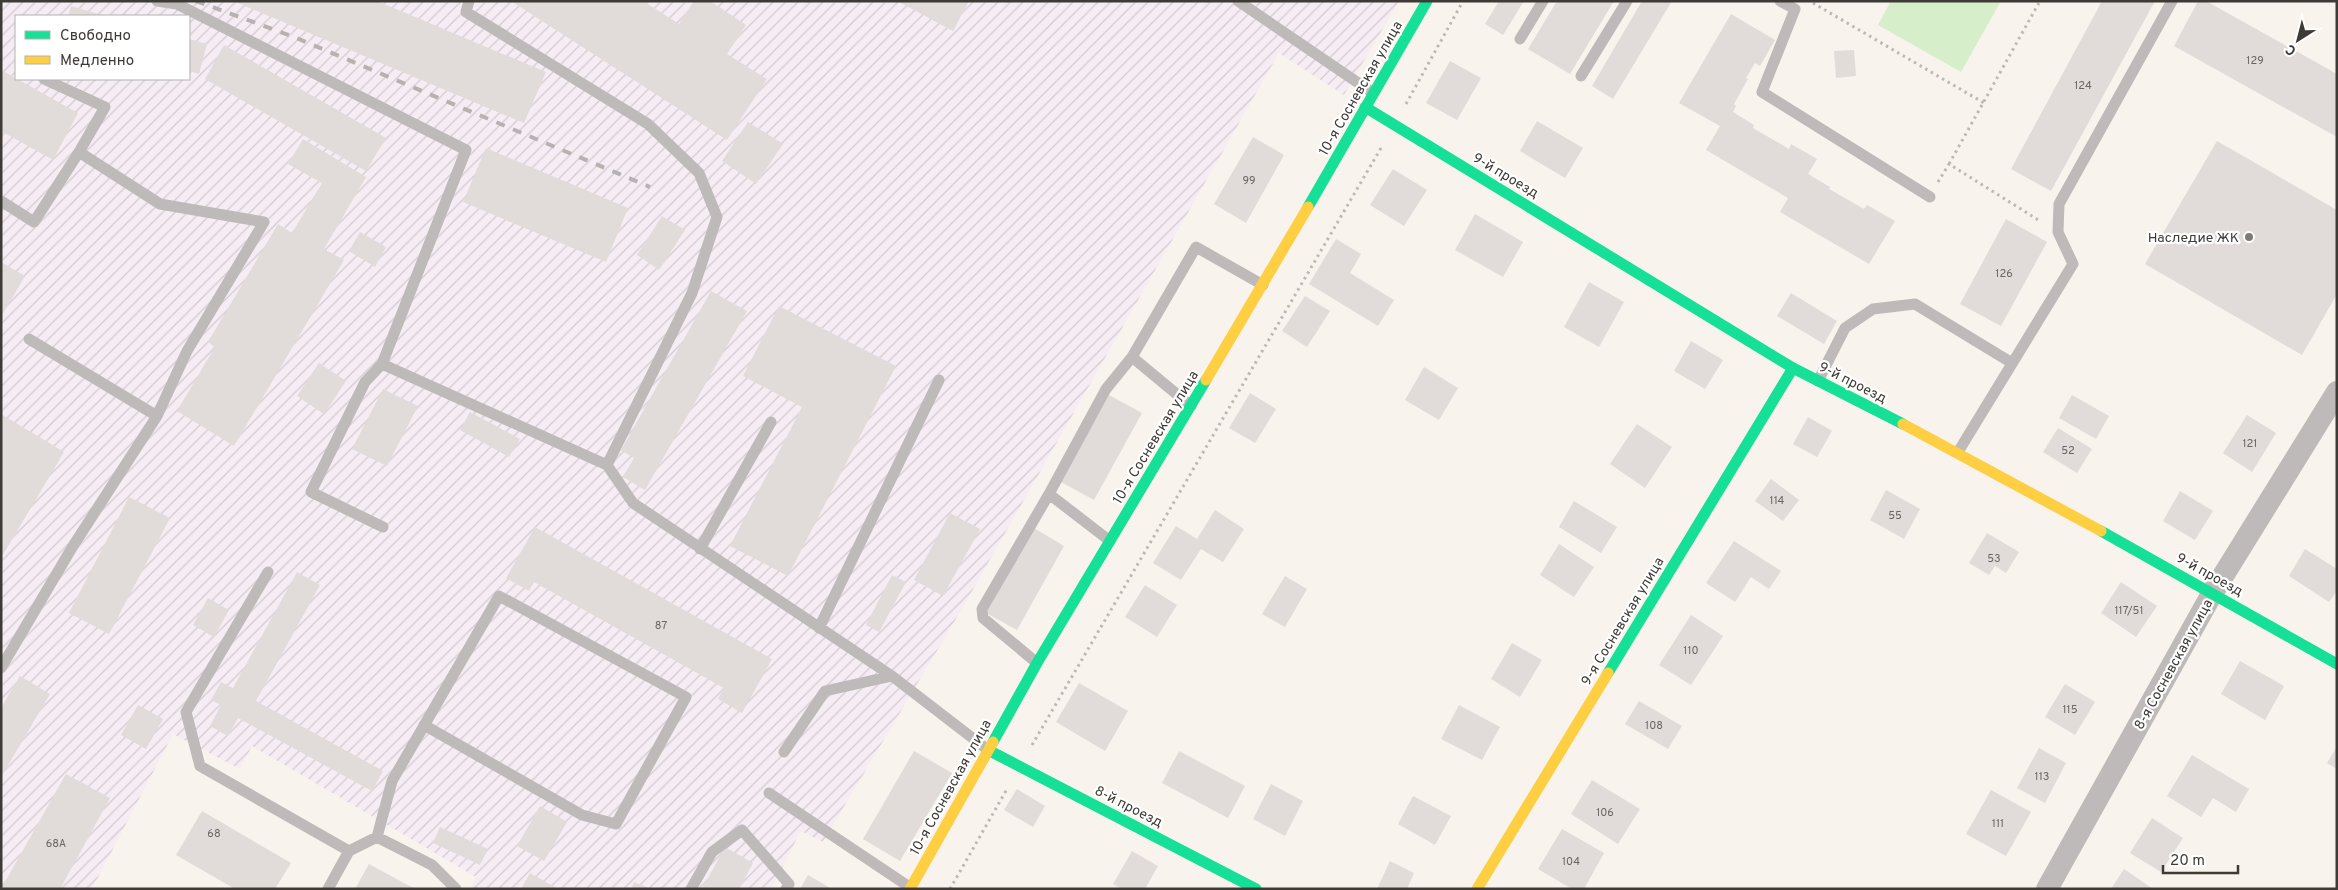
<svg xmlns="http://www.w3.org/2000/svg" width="2338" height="890" font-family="Overpass,sans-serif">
<defs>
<pattern id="industrial-furrows" width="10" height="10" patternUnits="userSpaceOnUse" patternTransform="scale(1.25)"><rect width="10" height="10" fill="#f6ecf4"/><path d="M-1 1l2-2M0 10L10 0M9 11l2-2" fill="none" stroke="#d4cbd2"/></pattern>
</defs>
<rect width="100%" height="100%" fill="#f9f3ed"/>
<!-- industrial -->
<path fill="url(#industrial-furrows)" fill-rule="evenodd" d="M 1,1 L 1399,1 L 1344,95 L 1279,53 L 963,607 L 823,842 L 801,831 L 771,889 L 470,889 L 476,877 L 252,746 L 240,769 L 173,734 L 92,889 L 1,889 ZM 16,16 L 189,16 L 189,79 L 16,79 Z"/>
<!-- pitch -->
<path fill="#d7eecb" d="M 1891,1 L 2001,1 L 1961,72 L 1878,25 Z"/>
<!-- building -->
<path fill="#e1dbda" d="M 233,1 L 377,1 L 546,72 L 524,123 Z
M 511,1 L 643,1 L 679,24 L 694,1 L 710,1 L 746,25 L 727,54 L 767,79 L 727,140 Z
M 897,1 L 969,1 L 953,31 Z
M 1499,1 L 1524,1 L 1503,35 L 1485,24 Z
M 1557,1 L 1614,1 L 1570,74 L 1528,49 Z
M 1642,1 L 1672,1 L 1613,99 L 1592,86 Z
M 2102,1 L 2155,1 L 2051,191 L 2011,169 Z
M 2198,1 L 2206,1 L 2337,74 L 2337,137 L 2174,46 Z
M 71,6 L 105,16 L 68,16 Z
M 1731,14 L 1775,40 L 1760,66 L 1755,63 L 1746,78 L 1748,79 L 1734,104 L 1736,106 L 1733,112 L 1754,125 L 1753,128 L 1789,149 L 1791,144 L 1817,159 L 1808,174 L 1830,187 L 1829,189 L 1864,209 L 1867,205 L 1895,221 L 1869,264 L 1780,212 L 1788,198 L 1706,150 L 1720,126 L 1679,103 Z
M 189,39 L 207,44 L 199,74 L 189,71 Z
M 224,45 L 386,138 L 366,171 L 205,79 Z
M 1854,50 L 1856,76 L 1836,78 L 1834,51 Z
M 1450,61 L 1481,78 L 1457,120 L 1426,103 Z
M 1,70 L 78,113 L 53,160 L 1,131 Z
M 1537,121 L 1583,148 L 1565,178 L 1520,151 Z
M 748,122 L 783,144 L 756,184 L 722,161 Z
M 1253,137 L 1284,155 L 1246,223 L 1214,204 Z
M 303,139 L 366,177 L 324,249 L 344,260 L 234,446 L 177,411 L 215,347 L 208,342 L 278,224 L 292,233 L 322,183 L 288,164 Z
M 2217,141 L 2337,210 L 2337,294 L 2302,355 L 2145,264 Z
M 486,148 L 628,208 L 606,262 L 463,202 Z
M 1393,169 L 1427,190 L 1404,226 L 1370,205 Z
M 1475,214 L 1523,242 L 1503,277 L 1455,250 Z
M 662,216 L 685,230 L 659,270 L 637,255 Z
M 2006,219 L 2047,242 L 2001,326 L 1960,304 Z
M 360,232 L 386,247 L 375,267 L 349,251 Z
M 1336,239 L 1361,254 L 1350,273 L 1394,300 L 1378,326 L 1309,284 Z
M 1,262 L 25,276 L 1,317 Z
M 1589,282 L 1624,302 L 1599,347 L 1564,327 Z
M 711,291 L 747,311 L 645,490 L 623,477 L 634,458 L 621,450 Z
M 1791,293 L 1837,321 L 1824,344 L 1777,316 Z
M 1305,296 L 1330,311 L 1307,347 L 1282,331 Z
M 779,306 L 896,366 L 788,576 L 730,546 L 802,407 L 743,376 Z
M 1691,341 L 1723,360 L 1705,389 L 1674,371 Z
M 319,363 L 346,381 L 324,414 L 297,396 Z
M 1424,367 L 1458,388 L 1439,420 L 1405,400 Z
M 383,389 L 418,406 L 387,466 L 352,449 Z
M 1250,393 L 1276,409 L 1255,443 L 1229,428 Z
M 1109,395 L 1142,413 L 1094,500 L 1061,482 Z
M 2072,395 L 2109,416 L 2096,439 L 2059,418 Z
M 470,412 L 520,439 L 509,457 L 460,430 Z
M 1,414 L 64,452 L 1,558 Z
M 2247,415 L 2276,433 L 2252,472 L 2223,453 Z
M 1808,417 L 1832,431 L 1817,457 L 1793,444 Z
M 1637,424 L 1672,447 L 1645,488 L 1610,464 Z
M 2058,428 L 2092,449 L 2077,473 L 2043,452 Z
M 1771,479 L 1799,500 L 1783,521 L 1755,501 Z
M 1886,490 L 1920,509 L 1904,539 L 1870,520 Z
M 2180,491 L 2213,511 L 2195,540 L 2163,521 Z
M 129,497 L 170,518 L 109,634 L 69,613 Z
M 1574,501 L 1617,527 L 1601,553 L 1559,527 Z
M 1215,510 L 1244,529 L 1223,562 L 1201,549 L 1181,580 L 1153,563 L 1176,526 L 1197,539 Z
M 950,513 L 980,529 L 943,596 L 914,580 Z
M 535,527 L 772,659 L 742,713 L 718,699 L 724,688 L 534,582 L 529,591 L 506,578 Z
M 1034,528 L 1064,546 L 1017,630 L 986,613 Z
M 1987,533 L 2019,552 L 2006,573 L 1995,566 L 1989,575 L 1969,563 Z
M 1734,541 L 1781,571 L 1769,589 L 1751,577 L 1735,602 L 1706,583 Z
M 1559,544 L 1594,567 L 1574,597 L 1540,575 Z
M 2305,549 L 2337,569 L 2337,591 L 2329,602 L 2289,576 Z
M 297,572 L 320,585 L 256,701 L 383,771 L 372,791 L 238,718 L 228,736 L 210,726 L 221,705 L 211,700 L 221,682 L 233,688 Z
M 892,575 L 906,582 L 879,632 L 866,625 Z
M 1285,576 L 1307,589 L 1285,627 L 1262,614 Z
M 2121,582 L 2157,606 L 2136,637 L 2101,613 Z
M 1145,585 L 1177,605 L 1157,637 L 1125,617 Z
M 208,598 L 229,610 L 214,637 L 193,625 Z
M 1691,615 L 1723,636 L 1691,685 L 1659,665 Z
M 1512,643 L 1542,660 L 1520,697 L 1491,679 Z
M 2240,661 L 2284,686 L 2265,720 L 2221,694 Z
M 20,676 L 50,694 L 1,777 L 1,708 Z
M 1079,683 L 1128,711 L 1105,751 L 1056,722 Z
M 2065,684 L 2095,702 L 2075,735 L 2045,717 Z
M 1639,701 L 1682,726 L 1668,749 L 1625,724 Z
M 138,705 L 163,719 L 146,749 L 121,735 Z
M 1459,705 L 1500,727 L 1482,760 L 1441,739 Z
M 2337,746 L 2337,769 L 2327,763 Z
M 2039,748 L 2066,763 L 2045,803 L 2017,788 Z
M 914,751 L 952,773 L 900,861 L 863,839 Z
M 1179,751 L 1245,786 L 1228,818 L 1162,783 Z
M 2192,755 L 2249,789 L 2236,812 L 2213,798 L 2201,817 L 2167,796 Z
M 66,774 L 110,798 L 60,889 L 1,889 Z
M 1592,780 L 1640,809 L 1618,844 L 1571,814 Z
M 1271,784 L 1303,801 L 1285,836 L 1253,819 Z
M 1017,789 L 1045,806 L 1033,827 L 1004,810 Z
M 1991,790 L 2031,812 L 2006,856 L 1966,834 Z
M 1413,796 L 1451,816 L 1435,845 L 1398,824 Z
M 540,806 L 567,822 L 544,861 L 517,846 Z
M 202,811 L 291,863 L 275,889 L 235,889 L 176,855 Z
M 2152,818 L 2183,838 L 2161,872 L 2130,853 Z
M 440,827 L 488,849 L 480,865 L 433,843 Z
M 1562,829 L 1604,853 L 1584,889 L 1572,889 L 1538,869 Z
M 725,847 L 753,863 L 739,889 L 702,889 Z
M 1132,851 L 1158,866 L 1145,889 L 1122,889 L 1113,884 Z
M 1390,861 L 1414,873 L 1407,889 L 1377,889 Z
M 369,864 L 415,889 L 355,889 Z
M 2124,869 L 2153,889 L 2111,889 Z
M 530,873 L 558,889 L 524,889 L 522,887 Z
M 808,875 L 832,889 L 800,889 Z
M 634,882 L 651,889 L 631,889 Z"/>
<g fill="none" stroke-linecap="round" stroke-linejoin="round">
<!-- path -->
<path stroke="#bcb9b7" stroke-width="3" stroke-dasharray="2.5 4" stroke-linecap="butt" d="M 1813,3 L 1984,103
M 1406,104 L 1463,1
M 1949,164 L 2040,1
M 1938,182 L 1949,164 L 2040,221
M 1032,745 L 1381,148
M 950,889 L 1007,789"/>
<!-- lane -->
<path stroke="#bebab9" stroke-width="11" d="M 157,1 L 177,4
M 178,1 L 177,4 L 466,150 L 382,364 L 607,465 L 633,503 L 892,676 L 988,750
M 469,1 L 466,12 L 648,124 L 699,173 L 717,217 L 692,293 L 607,465
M 1238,1 L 1373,93
M 1780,1 L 1795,9 L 1762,92 L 1930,197
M 1520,39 L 1543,1
M 1581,76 L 1627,1
M 44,79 L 105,107 L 79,152 L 160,204 L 264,222 L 187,351 L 157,416
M 1,201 L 34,222 L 79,152
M 382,364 L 365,382 L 311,492 L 383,527
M 1818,381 L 1845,328 L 1873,309 L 1915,304 L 2012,363
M 1191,406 L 1132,357 L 1196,247 L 1263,285
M 1958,452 L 2073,264 L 2058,232 L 2059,204 L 2172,1
M 1110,541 L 1049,494 L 1106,389 L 1132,357
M 700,549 L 771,422
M 268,572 L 186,712 L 200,766 L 349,851 L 377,837 L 432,865 L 456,889
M 819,628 L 939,380
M 1037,663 L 983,618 L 982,609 L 1049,494
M 1,668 L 73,546 L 157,416 L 29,339
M 784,752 L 825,691 L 892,676
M 769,793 L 911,888
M 377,837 L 392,781 L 499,596 L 686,697 L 616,824 L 582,815 L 424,725
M 328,889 L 349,851
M 691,889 L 712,852 L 742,830 L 789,884 L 786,889"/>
<!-- street -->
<path stroke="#bebab9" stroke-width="22" d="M 2047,889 L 2213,592 L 2337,392"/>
<!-- fast -->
<path stroke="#16e098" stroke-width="11" d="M 1365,107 L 1793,368 L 1903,424
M 1308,207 L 1427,1
M 2101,531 L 2337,664
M 1608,673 L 1793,368
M 993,742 L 1037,663 L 1206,380
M 988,750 L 1256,889"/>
<!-- slow -->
<path stroke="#ffcf43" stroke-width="11" d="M 1206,380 L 1308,207
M 1903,424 L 2101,531
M 910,889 L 993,742
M 1477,889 L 1608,673"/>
<!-- rail -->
<path stroke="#b5b2b0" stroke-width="4" stroke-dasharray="9 9" stroke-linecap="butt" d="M 196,1 L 294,37 L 650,187"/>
</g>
<!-- markers -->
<circle fill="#7f7b76" stroke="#fff" stroke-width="2" cx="2249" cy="237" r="5"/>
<g text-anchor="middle" stroke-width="4.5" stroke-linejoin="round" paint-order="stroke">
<!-- number labels -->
<g font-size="11" fill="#696662">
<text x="2255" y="64">129</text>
<text x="2083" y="89">124</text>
<text x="1249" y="184">99</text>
<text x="2004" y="277">126</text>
<text x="2250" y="447">121</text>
<text x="2068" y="454">52</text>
<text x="1777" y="504">114</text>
<text x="1895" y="519">55</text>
<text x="1994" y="562">53</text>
<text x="2129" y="614">117/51</text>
<text x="661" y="629">87</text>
<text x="1691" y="654">110</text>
<text x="2070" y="713">115</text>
<text x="1654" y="729">108</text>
<text x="2042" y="780">113</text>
<text x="1605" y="816">106</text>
<text x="1998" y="827">111</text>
<text x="214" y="837">68</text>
<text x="56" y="847">68А</text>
<text x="1571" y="865">104</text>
</g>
<!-- street labels -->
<g font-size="14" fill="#3e3b36" stroke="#fff">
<text transform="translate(1360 88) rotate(-60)" y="5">10-я Сосневская улица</text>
<text transform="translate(1506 175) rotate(31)" y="5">9-й проезд</text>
<text transform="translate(1853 382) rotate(27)" y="5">9-й проезд</text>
<text transform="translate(1155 437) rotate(-59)" y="5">10-я Сосневская улица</text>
<text transform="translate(2210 574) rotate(29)" y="5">9-й проезд</text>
<text transform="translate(1622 621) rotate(-59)" y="5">9-я Сосневская улица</text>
<text transform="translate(2173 664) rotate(-61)" y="5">8-я Сосневская улица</text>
<text transform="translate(950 787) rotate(-61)" y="5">10-я Сосневская улица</text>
<text transform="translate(1129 806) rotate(27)" y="5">8-й проезд</text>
</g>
<!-- poi labels -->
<g font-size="14" fill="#3e3b36" stroke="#fff" text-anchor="end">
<text x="2239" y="242">Наследие ЖК</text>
</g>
</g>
<!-- border -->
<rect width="2338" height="890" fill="none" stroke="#3e3b36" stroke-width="5"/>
<!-- legend -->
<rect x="15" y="15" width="175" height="65" fill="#ffffff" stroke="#b2b1af"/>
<rect x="25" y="31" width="25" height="8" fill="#16e098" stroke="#b2b1af"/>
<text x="60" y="40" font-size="15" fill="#3e3b36">Свободно</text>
<rect x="25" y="56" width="25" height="8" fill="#ffcf43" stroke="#b2b1af"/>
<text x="60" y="65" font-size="15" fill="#3e3b36">Медленно</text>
<!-- north arrow -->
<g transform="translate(2298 40) rotate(216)" stroke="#ffffff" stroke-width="4" paint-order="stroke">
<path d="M0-4L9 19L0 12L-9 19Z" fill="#3e3b36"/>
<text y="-8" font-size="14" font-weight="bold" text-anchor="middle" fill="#3e3b36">С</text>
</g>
<!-- scale -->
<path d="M2163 865v8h75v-8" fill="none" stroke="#3e3b36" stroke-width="2.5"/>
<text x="2170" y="865" font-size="15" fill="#3e3b36" stroke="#ffffff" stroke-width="4" paint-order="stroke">20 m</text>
</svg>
